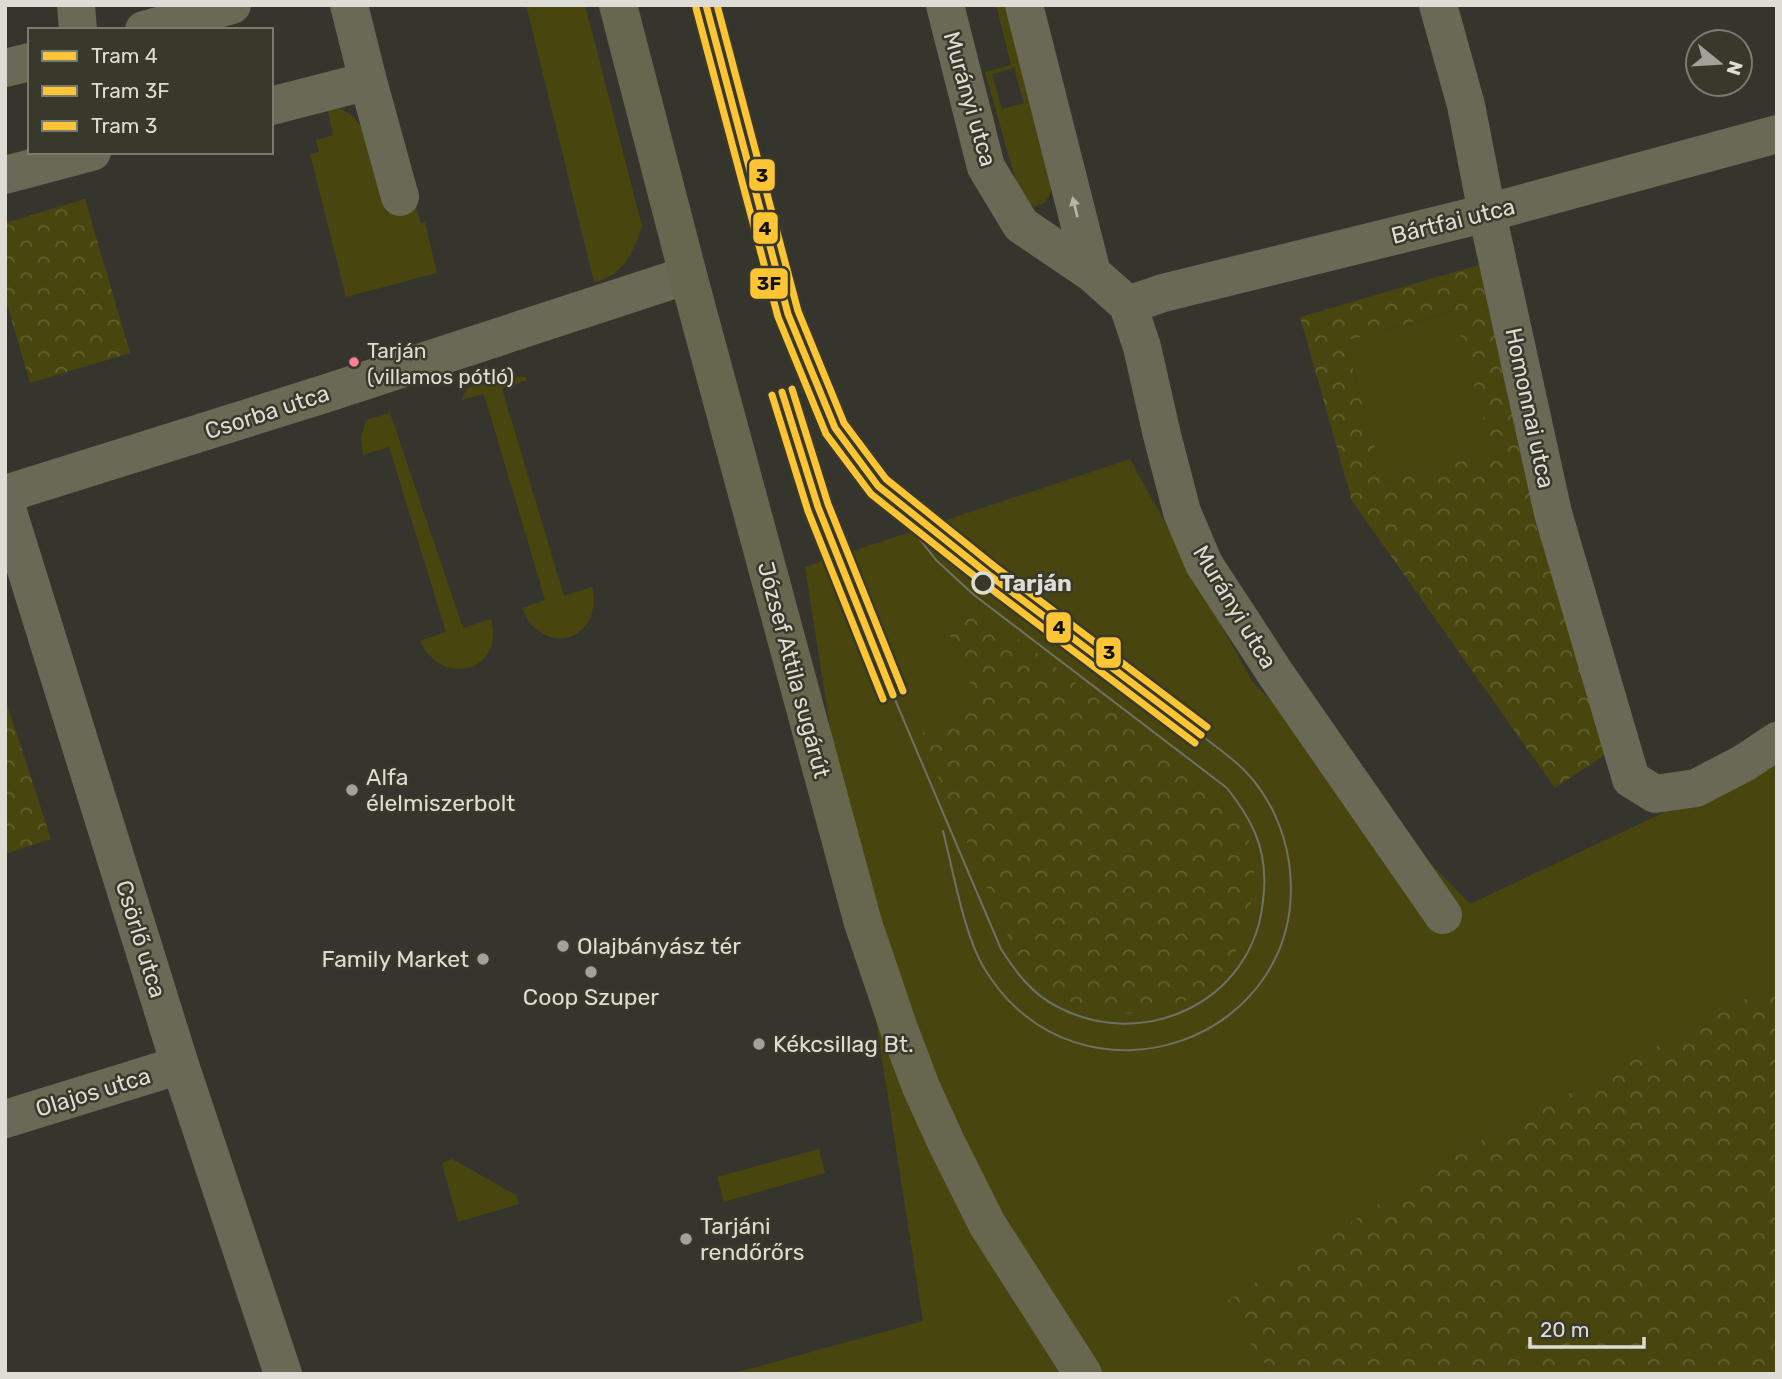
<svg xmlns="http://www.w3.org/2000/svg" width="1782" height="1379" font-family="Rubik,sans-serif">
<defs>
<pattern id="forest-crowns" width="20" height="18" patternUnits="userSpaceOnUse" patternTransform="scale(1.75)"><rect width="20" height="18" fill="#48460e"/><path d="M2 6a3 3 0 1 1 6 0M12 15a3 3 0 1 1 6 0" fill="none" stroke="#626030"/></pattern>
</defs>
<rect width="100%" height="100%" fill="#35352e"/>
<!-- green -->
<path fill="#48460e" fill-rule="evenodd" d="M 526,5 L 585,5 L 642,226 C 634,250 623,277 594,282 Z
M 996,5 L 1009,5 L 1053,188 L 1045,203 L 1034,207 L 1021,199 L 985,72 L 1011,65 ZM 1014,68 L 1024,103 L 1002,109 L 992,74 Z
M 327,107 C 332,108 339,108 343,110 C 373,123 379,184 386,213 L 415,205 L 421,223 L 425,222 L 437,273 L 346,297 L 310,154 L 319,152 L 316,140 L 333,135 Z
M 1454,311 L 1493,452 L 1385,483 L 1345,341 Z
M 501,376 L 526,377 L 527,380 L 502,389 L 564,596 L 592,587 C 602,624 568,654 538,630 C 530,625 526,616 522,608 L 545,600 L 484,394 L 461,400 L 468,388 Z
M 390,413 L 463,628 L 491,619 C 505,671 443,689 420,641 L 446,632 L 389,447 L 363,455 L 361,437 L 366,420 Z
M 1130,459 L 1252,681 L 1470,904 L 1777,759 L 1777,982 L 1458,1153 L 1221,1305 L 1273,1374 L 731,1374 L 923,1321 L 805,567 Z
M 819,1149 L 825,1173 L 724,1202 L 717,1177 Z
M 452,1159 L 516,1195 L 519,1204 L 458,1222 L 442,1163 Z"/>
<!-- forest -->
<path fill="url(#forest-crowns)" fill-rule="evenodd" d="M 85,199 L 130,353 L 30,383 L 5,297 L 5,223 Z
M 1479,265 L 1606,754 L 1555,788 L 1352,501 L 1300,317 ZM 1453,311 L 1493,452 L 1385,483 L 1345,341 Z
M 969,601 L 1228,799 L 1246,829 L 1255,866 L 1249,922 L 1229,966 L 1191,999 L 1138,1014 L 1096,1012 L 1057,996 L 1029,974 L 1012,945 L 919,734 L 981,709 L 948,630 Z
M 5,698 L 51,839 L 5,854 Z
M 1777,982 L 1777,1374 L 1273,1374 L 1221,1305 L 1458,1153 Z"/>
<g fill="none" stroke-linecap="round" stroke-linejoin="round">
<!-- minor -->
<path stroke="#696956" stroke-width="38" d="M 76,5 L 78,30
M 945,5 L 986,167 L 1021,225 L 1092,273 L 1128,305 L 1142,347 L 1162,435 L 1182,512 L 1204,564 L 1275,673 L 1443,915
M 1024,5 L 1092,273
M 1438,5 L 1466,105 L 1487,213 L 1553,513 L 1631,779 L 1655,794 L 1696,788 L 1744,763 L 1777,741
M 144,30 L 232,5
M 5,68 L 30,62
M 368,81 L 400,197
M 271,106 L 368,81 L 349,5
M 5,175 L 92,152
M 1128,305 L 1163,293 L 1487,213 L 1777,134
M 5,494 L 324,394 L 688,275
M 5,502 L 180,1065 L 283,1374
M 5,1119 L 180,1065"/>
<!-- primary -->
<path stroke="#67664f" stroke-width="38" d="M 618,5 L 688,275 L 863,923 L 898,1026 L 921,1087 L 946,1142 L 987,1224 L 1083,1374"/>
<!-- tram -->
<path stroke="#707064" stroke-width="2" d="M 878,486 L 936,560 L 974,595 L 1227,788 C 1238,802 1248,816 1255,833 C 1264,854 1266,878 1263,901 C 1253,1002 1143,1053 1056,1006 C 1031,993 1016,972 1001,949 L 893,695
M 943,831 C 953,870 964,935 984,968 C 1079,1124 1314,1041 1289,862 C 1284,829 1269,796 1246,772 C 1233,758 1216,747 1201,735"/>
<defs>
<path id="tram-1" d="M 706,5 L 788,314 L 835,428 L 878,486 L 988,574 L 1201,735
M 782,392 L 818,507 L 893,695"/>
<path id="tram-2" d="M 696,8 L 778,317 L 826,434 L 871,494 L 982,582 L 1195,743
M 772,395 L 808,511 L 883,699"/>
<path id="tram-3" d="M 717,5 L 798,311 L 844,423 L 886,479 L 994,566 L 1207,727
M 792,389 L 828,504 L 903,691"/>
</defs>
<!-- tram-1 casing -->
<use href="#tram-1" stroke="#38382b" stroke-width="12"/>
<!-- tram-2 casing -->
<use href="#tram-2" stroke="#38382b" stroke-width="12"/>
<!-- tram-3 casing -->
<use href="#tram-3" stroke="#38382b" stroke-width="12"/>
<!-- tram-1 -->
<use href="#tram-1" stroke="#fdc434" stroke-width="7"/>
<!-- tram-2 -->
<use href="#tram-2" stroke="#fdc434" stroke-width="7"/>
<!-- tram-3 -->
<use href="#tram-3" stroke="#fdc434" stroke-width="7"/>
</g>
<!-- one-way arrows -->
<defs><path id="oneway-solid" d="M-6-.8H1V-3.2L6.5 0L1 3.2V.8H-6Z" transform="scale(1.75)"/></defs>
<use fill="#b4b4a9" href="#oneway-solid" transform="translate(1075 207) rotate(-104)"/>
<!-- markers -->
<circle fill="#ff8098" stroke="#38382b" stroke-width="2.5" cx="354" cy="362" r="6"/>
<circle fill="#38382b" stroke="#ddddd5" stroke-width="3.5" cx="983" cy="583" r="10"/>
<g fill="#a2a29b" stroke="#38382b" stroke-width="2.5">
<circle cx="352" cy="790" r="7"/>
<circle cx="563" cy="946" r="7"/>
<circle cx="483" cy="959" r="7"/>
<circle cx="591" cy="972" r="7"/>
<circle cx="759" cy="1044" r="7"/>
<circle cx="686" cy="1239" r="7"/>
</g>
<g text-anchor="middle" stroke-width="5" stroke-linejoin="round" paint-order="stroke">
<!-- bus labels -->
<g font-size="21" fill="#ddddd5" stroke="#38382b" text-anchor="start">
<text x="367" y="358">Tarján<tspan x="367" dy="26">(villamos pótló)</tspan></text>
</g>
<!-- street labels -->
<g font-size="23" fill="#ddddd5" stroke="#38382b">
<text transform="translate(970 99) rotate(74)" y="8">Murányi utca</text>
<text transform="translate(1453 221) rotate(-14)" y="8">Bártfai utca</text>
<text transform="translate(1530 408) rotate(78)" y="8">Homonnai utca</text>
<text transform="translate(267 412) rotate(-18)" y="8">Csorba utca</text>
<text transform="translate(1235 607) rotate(59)" y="8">Murányi utca</text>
<text transform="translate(794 670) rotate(75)" y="8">József Attila sugárút</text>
<text transform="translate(141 939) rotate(73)" y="8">Csörlő utca</text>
<text transform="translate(93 1092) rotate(-17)" y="8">Olajos utca</text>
</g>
<!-- stop labels -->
<g font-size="23" font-weight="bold" fill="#ddddd5" stroke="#38382b" text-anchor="start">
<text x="1000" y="591">Tarján</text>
</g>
<!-- poi labels -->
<g font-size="23" fill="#ddddd5" stroke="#38382b" text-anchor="start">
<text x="366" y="785">Alfa<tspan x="366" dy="26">élelmiszerbolt</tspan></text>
<text x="577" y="954">Olajbányász tér</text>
<text x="469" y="967" text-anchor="end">Family Market</text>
<text x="591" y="1005" text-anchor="middle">Coop Szuper</text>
<text x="773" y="1052">Kékcsillag Bt.</text>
<text x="700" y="1234">Tarjáni<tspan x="700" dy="26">rendőrőrs</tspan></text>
</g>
</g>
<g stroke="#38382b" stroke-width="2.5">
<rect x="748" y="158" width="28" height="34" rx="7" fill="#fdc434"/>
<rect x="752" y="211" width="27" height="34" rx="7" fill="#fdc434"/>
<rect x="749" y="267" width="40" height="33" rx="7" fill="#fdc434"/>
<rect x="1045" y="611" width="27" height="33" rx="7" fill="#fdc434"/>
<rect x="1095" y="636" width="27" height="33" rx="7" fill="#fdc434"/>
</g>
<g font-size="19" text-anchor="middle" font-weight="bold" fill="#111">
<text x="762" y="182">3</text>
<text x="765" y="235">4</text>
<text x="769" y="290">3F</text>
<text x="1059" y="634">4</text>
<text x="1109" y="659">3</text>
</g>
<!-- border -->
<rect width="1782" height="1379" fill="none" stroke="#ddddd5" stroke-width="14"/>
<!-- legend -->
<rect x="28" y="28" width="245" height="126" fill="#38382b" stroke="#7a7a6f" stroke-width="2"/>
<rect x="42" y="51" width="35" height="10" fill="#fdc434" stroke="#7a7a6f" stroke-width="2"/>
<text x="91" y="63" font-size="21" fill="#ddddd5">Tram 4</text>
<rect x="42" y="86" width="35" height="10" fill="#fdc434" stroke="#7a7a6f" stroke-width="2"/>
<text x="91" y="98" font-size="21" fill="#ddddd5">Tram 3F</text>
<rect x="42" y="121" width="35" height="10" fill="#fdc434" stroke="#7a7a6f" stroke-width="2"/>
<text x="91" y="133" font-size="21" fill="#ddddd5">Tram 3</text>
<!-- north arrow -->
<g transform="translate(1719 63) rotate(108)"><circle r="33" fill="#38382b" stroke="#7a7a6f" stroke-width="2"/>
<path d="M0-5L12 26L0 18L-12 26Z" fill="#a2a29b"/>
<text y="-10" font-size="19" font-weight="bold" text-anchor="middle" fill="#ddddd5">N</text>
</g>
<!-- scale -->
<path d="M1530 1337v10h114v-10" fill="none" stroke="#ddddd5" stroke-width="3.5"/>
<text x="1540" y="1337" font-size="21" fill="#ddddd5" stroke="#38382b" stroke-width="5" paint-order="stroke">20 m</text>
</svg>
